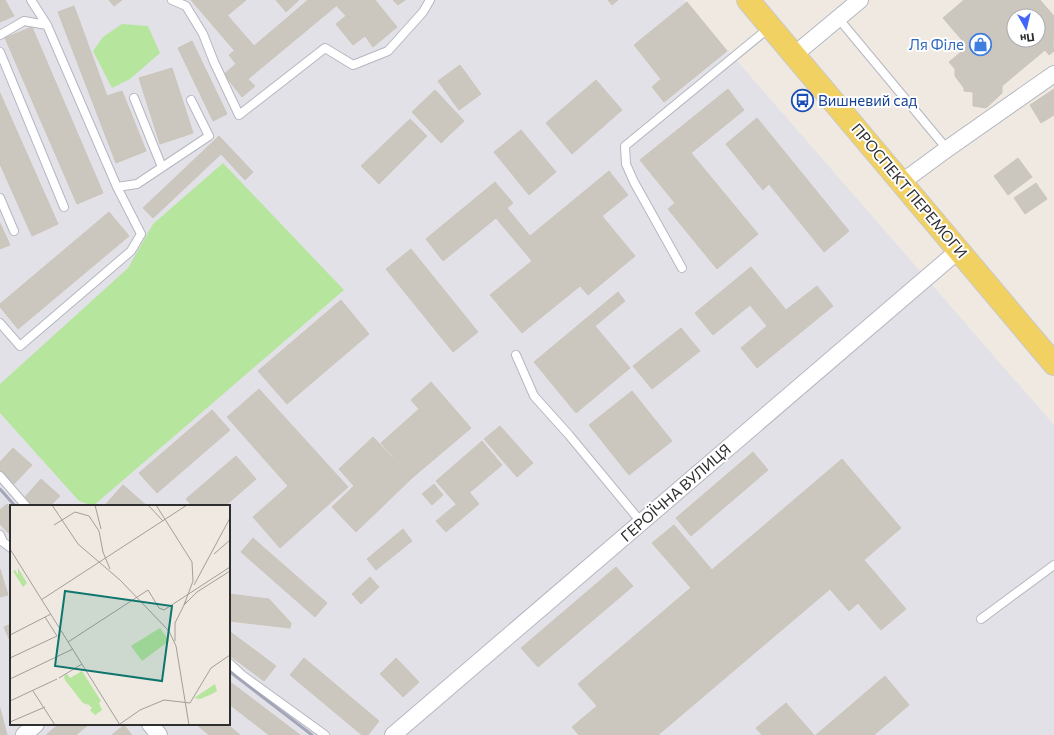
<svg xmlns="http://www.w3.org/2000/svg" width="1054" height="735" font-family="Commissioner,sans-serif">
<rect width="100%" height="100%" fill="#efe9e1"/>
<!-- industrial -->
<path fill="#e3e1e8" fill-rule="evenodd" d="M 0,0 L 684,0 L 1054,425 L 1054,735 L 0,735 ZM 11,506 L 229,506 L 229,724 L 11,724 Z"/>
<!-- green -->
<path fill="#b6e59e" d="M 122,24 L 148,26 L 160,53 L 130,79 L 112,88 L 93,51 L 103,37 Z
M 223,163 L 344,290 L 93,506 L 79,501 L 0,413 L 0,384 L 128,268 L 153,224 Z"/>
<!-- building -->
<path fill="#cbc7bf" stroke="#cbc5ba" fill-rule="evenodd" d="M 0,0 L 5,0 L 14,16 L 0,22 Z
M 109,0 L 122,0 L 114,6 Z
M 191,0 L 214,0 L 248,39 L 234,50 Z
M 214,0 L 246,0 L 228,15 Z
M 276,0 L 299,0 L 286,12 Z
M 308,0 L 331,0 L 336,6 L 248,79 L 255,86 L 242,97 L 224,74 L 236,64 L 229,55 L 248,39 L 254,46 Z
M 331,0 L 375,0 L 397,27 L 373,47 L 365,36 L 353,45 L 336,24 L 346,16 Z
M 393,0 L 405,0 L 398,5 Z
M 608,0 L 618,0 L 612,5 Z
M 964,0 L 1040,0 L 1054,16 L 1053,46 L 1054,51 L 1049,55 L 1045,50 L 1002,86 L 1002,93 L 986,108 L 973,106 L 973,92 L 964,91 L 964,88 L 955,76 L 955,69 L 949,62 L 961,52 L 962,40 L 943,18 ZM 1014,16 L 1038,16 L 1038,40 L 1014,40 Z
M 687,2 L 727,51 L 664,102 L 652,87 L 661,79 L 634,45 Z
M 74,6 L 107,96 L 122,91 L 146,151 L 116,163 L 58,12 Z
M 32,27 L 103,193 L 77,204 L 5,38 Z
M 192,41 L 227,114 L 213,121 L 178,48 Z
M 460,65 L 481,94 L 459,110 L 438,81 Z
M 172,68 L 193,133 L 160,144 L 139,78 Z
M 596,80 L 622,110 L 572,154 L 546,123 Z
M 728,89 L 744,110 L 691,153 L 758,234 L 717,269 L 668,209 L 675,203 L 640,160 Z
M 1054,89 L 1054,115 L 1041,123 L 1030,105 Z
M 435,90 L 464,121 L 441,143 L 412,112 Z
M 0,93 L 58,224 L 32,236 L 0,164 Z
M 757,118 L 849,231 L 824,252 L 769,184 L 763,190 L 726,144 Z
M 410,119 L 427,136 L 379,184 L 361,166 Z
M 521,130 L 556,172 L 529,195 L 494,152 Z
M 219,136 L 253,172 L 245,180 L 221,154 L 153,218 L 143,208 Z
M 1018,158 L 1032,177 L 1008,195 L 994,176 Z
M 609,171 L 628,195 L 602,216 L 635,256 L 588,295 L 580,286 L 522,333 L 490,295 L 532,261 L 496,218 L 443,261 L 426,239 L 495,182 L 513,203 L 507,208 L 530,236 Z
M 1036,183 L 1047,199 L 1025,214 L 1014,198 Z
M 109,212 L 129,236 L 18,329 L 0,307 L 0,304 Z
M 0,223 L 10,245 L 0,249 Z
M 411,249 L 478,332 L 453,352 L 386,269 Z
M 751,267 L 786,310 L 817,286 L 833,306 L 757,368 L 741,348 L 767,326 L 750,305 L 713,335 L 695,313 Z
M 618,292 L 625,301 L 595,326 L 630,368 L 576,413 L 534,362 Z
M 341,300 L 369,334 L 287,404 L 258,371 Z
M 681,328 L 700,351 L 652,389 L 633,366 Z
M 431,382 L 471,428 L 412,478 L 381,443 L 419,409 L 411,400 Z
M 259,389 L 348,487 L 280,548 L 253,517 L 288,486 L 227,417 Z
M 632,391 L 672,441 L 629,475 L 589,425 Z
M 212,410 L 230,430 L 157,493 L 139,473 Z
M 500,426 L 533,463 L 517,477 L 484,439 Z
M 373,437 L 412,478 L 356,532 L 332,507 L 354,486 L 339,469 Z
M 482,441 L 502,465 L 456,504 L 436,481 Z
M 13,448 L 32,465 L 13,485 L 0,472 L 0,462 Z
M 753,452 L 768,470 L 691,536 L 676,518 Z
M 236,456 L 256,479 L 225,506 L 192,506 L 186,499 Z
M 842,459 L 901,528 L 864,560 L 906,609 L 881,630 L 858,603 L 849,611 L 830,589 L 658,735 L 579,735 L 572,727 L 597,706 L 578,684 Z
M 41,479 L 60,496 L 50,506 L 33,506 L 24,498 Z
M 434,484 L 443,495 L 432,505 L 422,494 Z
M 123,485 L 147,506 L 104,506 Z
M 470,493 L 479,504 L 446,532 L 436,521 Z
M 7,504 L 11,509 L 11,536 L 0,524 L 0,510 Z
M 674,525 L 712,570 L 691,588 L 652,543 Z
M 403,529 L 412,541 L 376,570 L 367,559 Z
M 253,538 L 327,603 L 315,617 L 241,552 Z
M 616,567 L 633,586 L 538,667 L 521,648 Z
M 0,569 L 8,595 L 0,597 Z
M 370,577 L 379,587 L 361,604 L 352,594 Z
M 229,594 L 269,599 L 291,623 L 290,628 L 229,621 Z
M 11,624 L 11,643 L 4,627 Z
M 229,631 L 276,666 L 264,681 L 229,655 Z
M 304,658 L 379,721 L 368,735 L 362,735 L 290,675 Z
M 396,658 L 419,682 L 403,697 L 380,674 Z
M 885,676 L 909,705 L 874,735 L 816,735 Z
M 229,681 L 300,735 L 269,735 L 229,704 Z
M 786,703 L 814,735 L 762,735 L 756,728 Z
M 0,708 L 7,735 L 0,735 Z
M 59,724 L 89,724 L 76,735 L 46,735 Z
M 196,724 L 227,724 L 240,735 L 209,735 Z
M 124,725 L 132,735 L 112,735 Z"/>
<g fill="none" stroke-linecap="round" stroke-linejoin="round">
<defs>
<path id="lane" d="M 31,0 L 47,25
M 172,0 L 186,6 L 203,34 L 214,62 L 239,115 L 325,48 L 353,65 L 388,51 L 423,12 L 430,0
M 838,18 L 947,149
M 0,35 L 24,21 L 47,25 L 117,187 L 137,184 L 209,136 L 191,100
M 0,52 L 64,207
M 134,98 L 162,167
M 0,198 L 14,231
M 682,268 L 634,182 L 626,164 L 625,146 L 770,27
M 0,323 L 20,346 L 131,251 L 141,234 L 117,187
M 516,355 L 534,396 L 569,435 L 641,522
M 0,476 L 26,506
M 0,535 L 3,542 L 11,548
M 981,619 L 1054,565
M 229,663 L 242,675 L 325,735"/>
<path id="street" d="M 794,55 L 860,0
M 902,182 L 947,149 L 1054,74
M 150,724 L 159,735
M 24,735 L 36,724
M 393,735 L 959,250"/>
<path id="primary" d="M 748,0 L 1054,364"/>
</defs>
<!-- lane casing -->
<use href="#lane" stroke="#b4b7c1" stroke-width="10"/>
<!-- street casing -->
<use href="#street" stroke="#b4b7c1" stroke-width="18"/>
<!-- primary casing -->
<use href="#primary" stroke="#c9c9c9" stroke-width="24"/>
<!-- lane -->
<use href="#lane" stroke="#fff" stroke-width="8"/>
<!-- street -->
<use href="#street" stroke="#fff" stroke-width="16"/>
<!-- primary -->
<use href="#primary" stroke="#f2d163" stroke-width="22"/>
<!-- rail -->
<path stroke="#a3a6b8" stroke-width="3" d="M 0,489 L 15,506
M 229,671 L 312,735"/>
</g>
<!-- icons -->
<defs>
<symbol id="shop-ring" viewBox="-11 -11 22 22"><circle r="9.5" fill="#fff" stroke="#3f7fe0" stroke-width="1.5"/><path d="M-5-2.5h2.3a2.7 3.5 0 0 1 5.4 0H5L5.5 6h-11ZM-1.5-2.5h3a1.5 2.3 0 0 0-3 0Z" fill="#3f7fe0"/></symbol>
<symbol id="bus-ring" viewBox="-11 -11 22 22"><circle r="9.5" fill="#fff" stroke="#1a4fb4" stroke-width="1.5"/><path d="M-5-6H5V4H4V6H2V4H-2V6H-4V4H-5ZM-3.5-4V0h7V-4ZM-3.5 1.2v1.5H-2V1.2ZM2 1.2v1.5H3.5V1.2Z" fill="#1a4fb4"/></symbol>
</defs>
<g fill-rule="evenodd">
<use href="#shop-ring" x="968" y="32" width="25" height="25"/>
<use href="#bus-ring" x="790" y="88" width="25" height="25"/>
</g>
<g text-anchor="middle" stroke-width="4" stroke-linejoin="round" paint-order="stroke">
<!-- shop labels -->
<g font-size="15" fill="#366cbe" stroke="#fff" text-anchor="end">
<text x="964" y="50">Ля Філе</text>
</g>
<!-- transit labels -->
<g font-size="15" fill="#164399" stroke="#fff" text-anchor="start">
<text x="818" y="106">Вишневий сад</text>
</g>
<!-- street labels -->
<g font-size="15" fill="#2e2e2e" stroke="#fff">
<text transform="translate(909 191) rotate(50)" y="5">ПРОСПЕКТ ПЕРЕМОГИ</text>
<text transform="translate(676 493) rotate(-41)" y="5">ГЕРОЇЧНА ВУЛИЦЯ</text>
</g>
</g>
<!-- overview -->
<g transform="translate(10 505)">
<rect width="220" height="220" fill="#efe9e1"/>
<path d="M 8,63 L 17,78 L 13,82 L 3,66 L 5,65 L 8,70 ZM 150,123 L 159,136 L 132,156 L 121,141 ZM 72,166 L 91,196 L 89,198 L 92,205 L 85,210 L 80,205 L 82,203 L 79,200 L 73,198 L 55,175 L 54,171 L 57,169 L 60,173 ZM 205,179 L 207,186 L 202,189 L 190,194 L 184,193 Z" fill="#b6e59e"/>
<path fill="none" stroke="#a29e99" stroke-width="1" d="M 42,0 L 68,39 L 110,75 L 159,126 L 166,141 L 179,220M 85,0 L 91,24M 138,0 L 153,16M 146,0 L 182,57 L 183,76 L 174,100 L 187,87 L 220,66M 44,20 L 65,7 L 79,11 L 89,26 L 93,47 L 100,64M 0,44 L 110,220M 204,49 L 220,35M 184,80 L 220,13M 31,95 L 177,0M 0,130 L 41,109M 165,136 L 165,118 L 176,96M 58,137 L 138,85 L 149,103 L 154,105 L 220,62M 0,153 L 47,131 L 35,112M 49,173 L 72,159M 0,174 L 63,144M 23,186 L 45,220M 0,196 L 47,174M 0,217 L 35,202M 110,219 L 130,205 L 154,195 L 180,198 L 201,163 L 220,150"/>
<path fill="#0f766e" fill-opacity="0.15" stroke="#0f766e" stroke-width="2" d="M 55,86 L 162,101 L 152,176 L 45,161 Z"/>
<rect width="220" height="220" fill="none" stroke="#2e2e2e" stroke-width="2"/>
</g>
<!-- north arrow -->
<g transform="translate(1026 28) rotate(172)"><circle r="19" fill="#ffffff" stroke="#ababab"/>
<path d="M0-3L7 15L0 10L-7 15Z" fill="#4264fb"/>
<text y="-6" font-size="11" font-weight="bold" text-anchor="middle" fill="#2e2e2e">Пн</text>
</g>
</svg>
